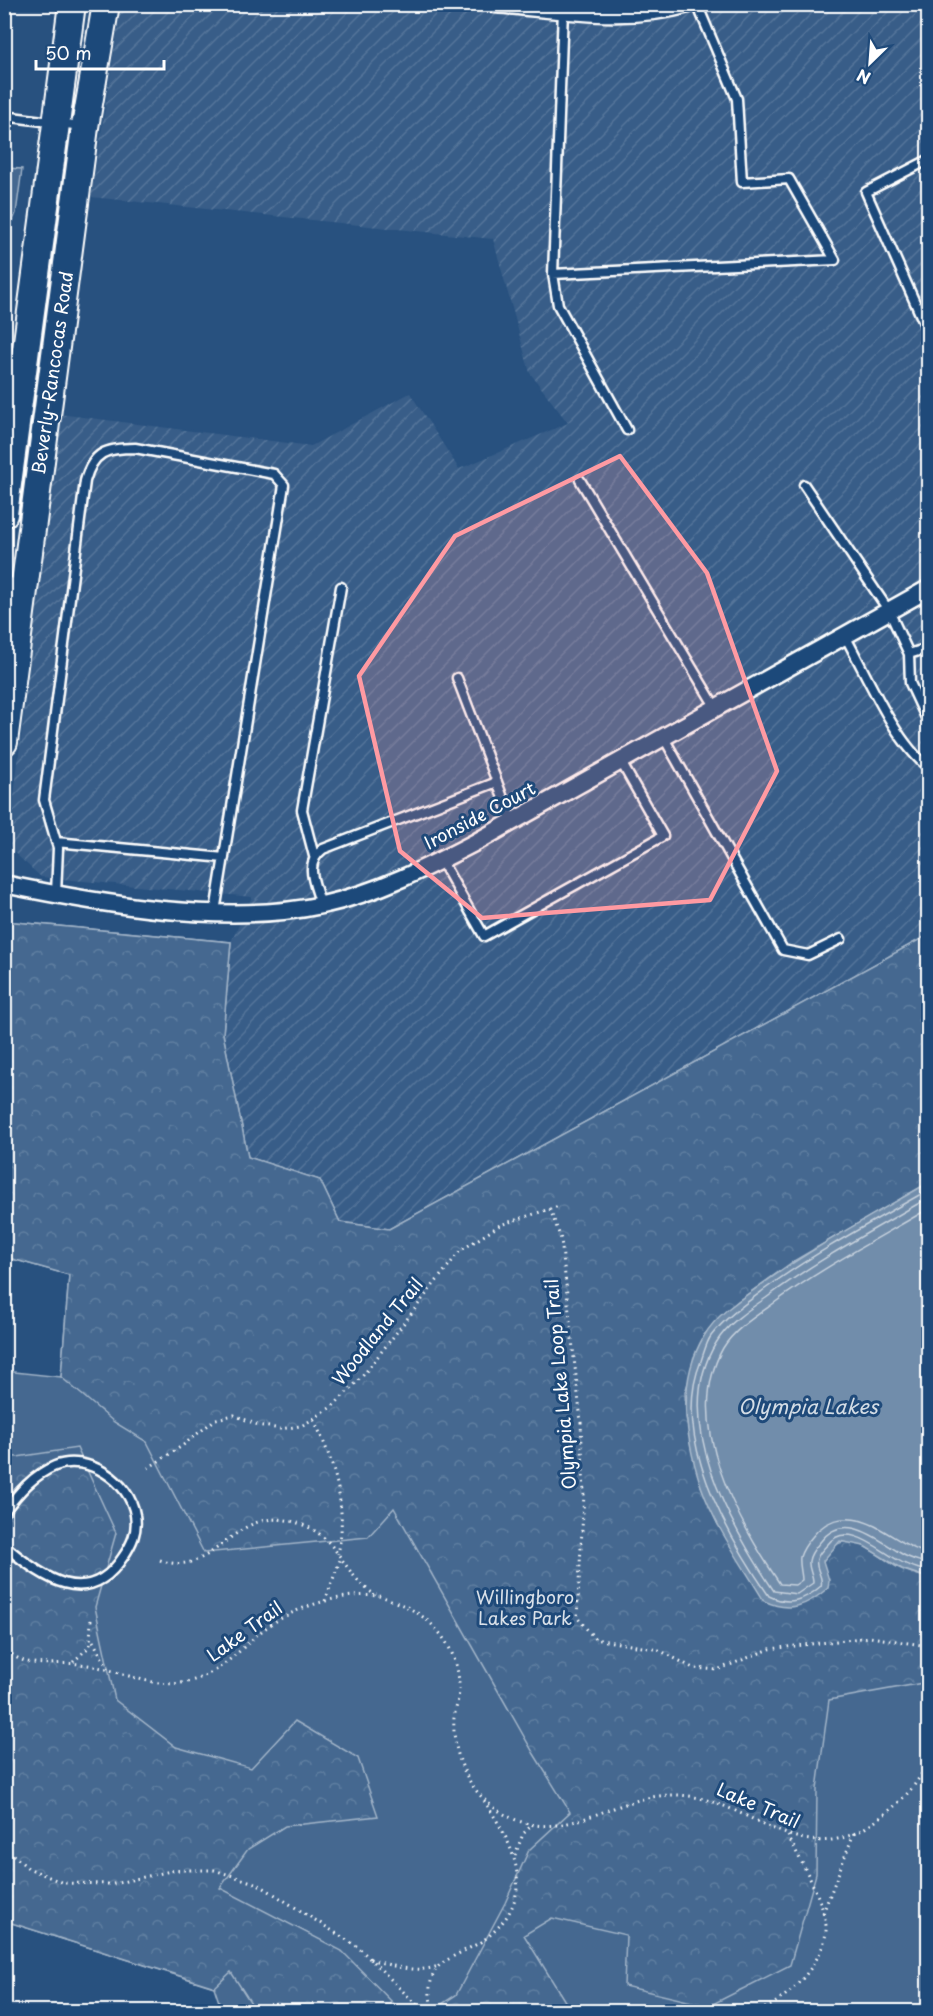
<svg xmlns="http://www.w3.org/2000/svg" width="933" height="2016" font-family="'Playpen Sans',sans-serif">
<defs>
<pattern id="industrial-furrows" width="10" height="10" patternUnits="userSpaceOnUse" patternTransform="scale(1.5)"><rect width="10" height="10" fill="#375d88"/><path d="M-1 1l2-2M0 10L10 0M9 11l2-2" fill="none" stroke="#55759a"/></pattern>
<pattern id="forest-crowns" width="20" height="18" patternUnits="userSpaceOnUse" patternTransform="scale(1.5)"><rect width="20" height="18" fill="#446890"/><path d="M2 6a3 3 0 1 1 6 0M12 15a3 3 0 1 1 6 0" fill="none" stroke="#607fa1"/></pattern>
</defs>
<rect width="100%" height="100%" fill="#28517f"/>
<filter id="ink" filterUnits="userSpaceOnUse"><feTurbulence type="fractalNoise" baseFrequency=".0167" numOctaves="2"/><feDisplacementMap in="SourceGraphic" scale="12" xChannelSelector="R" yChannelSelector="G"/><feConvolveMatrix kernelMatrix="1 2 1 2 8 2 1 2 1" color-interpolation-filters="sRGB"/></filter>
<g filter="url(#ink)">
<!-- industrial -->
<path fill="url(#industrial-furrows)" d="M 121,5 L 928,5 L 928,935 L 389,1229 L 340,1222 L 320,1180 L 248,1157 L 223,1034 L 231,942 L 252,897 L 41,877 L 8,847 L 59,414 L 311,446 L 410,393 L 459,469 L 568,423 L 530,373 L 493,239 L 91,197 Z"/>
<!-- green -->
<path fill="#446890" stroke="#a2b4c8" stroke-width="1.5" d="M 5,168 L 22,169 L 16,213 L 5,241 Z
M 4,921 L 231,942 L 223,1034 L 248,1157 L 320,1180 L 340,1222 L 389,1229 L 928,935 L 928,2011 L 222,2011 L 214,1987 L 5,1921 L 5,1371 L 61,1377 L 69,1275 L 5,1257 Z"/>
<!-- forest -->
<path fill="url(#forest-crowns)" stroke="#a2b4c8" stroke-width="1.5" d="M 4,921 L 231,942 L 223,1034 L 248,1157 L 320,1180 L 340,1222 L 389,1229 L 928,935 L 928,1183 L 794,1261 L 738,1301 L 704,1335 L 685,1392 L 686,1418 L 701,1486 L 718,1525 L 823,1566 C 822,1559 826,1555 831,1550 C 849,1527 879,1557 897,1567 C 907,1572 918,1575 928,1578 L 928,1682 L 829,1700 L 817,1789 L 816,1874 L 790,1965 L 709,2006 L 624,1986 L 626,1935 L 552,1918 L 524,1935 L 571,2011 L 431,2011 L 456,1995 L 505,1903 L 529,1850 L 570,1812 L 534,1754 L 394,1508 L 368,1537 L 204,1553 L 147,1442 L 114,1422 L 61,1377 L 69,1275 L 5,1257 Z
M 77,1448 L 116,1533 L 95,1607 L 115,1700 L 176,1747 L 251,1768 L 295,1721 L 358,1758 L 378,1816 L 285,1826 L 248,1849 L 220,1888 L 342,1951 L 401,2011 L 256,2011 L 231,1972 L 215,1987 L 5,1921 L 4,1456 L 17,1457 Z"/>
<!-- water -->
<path fill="#718dab" stroke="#aabbcd" stroke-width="1.5" d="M 928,1183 L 928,1578 L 902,1569 L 864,1546 L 840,1541 L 823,1561 L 829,1580 L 828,1588 C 807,1606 790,1613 764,1601 C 742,1564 715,1527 701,1486 C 685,1438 677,1381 704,1336 C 716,1315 739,1300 758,1287 C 812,1248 871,1216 928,1183 Z"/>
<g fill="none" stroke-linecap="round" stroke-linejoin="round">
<!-- shore -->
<path stroke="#c6d1dd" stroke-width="1.5" d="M 928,1190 C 874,1221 817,1251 765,1289 C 746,1303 726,1317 711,1336 C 706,1343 704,1353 701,1361 C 670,1436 727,1535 769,1596 C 789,1606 805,1600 821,1586 C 824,1576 814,1569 817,1559 C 818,1554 824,1548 828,1544 C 847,1520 879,1550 898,1560 C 907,1566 918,1568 928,1572
M 928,1198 C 873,1230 817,1260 766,1298 C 748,1310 727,1324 716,1343 C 669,1419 731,1527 774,1591 L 797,1594 L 813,1583 C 813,1575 808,1569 809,1561 C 810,1553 816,1547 821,1541 C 845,1510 878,1540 902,1554 C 910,1559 920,1561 928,1564
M 928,1209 C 875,1240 820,1269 770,1306 C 754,1317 733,1331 723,1348 C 681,1422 739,1523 780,1584 L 795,1585 L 802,1580 C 802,1573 799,1566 800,1557 C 802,1550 807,1543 812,1537 C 828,1516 851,1514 875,1526 C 894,1536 908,1548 928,1554"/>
<defs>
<path id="service" d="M 563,10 L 553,274 L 835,260 L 789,179 L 742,182 L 737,99 L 697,4
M 4,116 L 82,126
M 928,160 L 866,192 L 928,332
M 553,274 L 558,305 L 627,430
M 580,480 L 716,708
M 804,485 L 889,611 L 909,654 L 910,683 L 928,722
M 845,636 C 867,675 894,741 928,767
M 909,654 L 928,648
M 457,678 L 497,782
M 664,738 L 783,950 L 808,955 L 841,939
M 56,842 L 224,858
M 314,856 L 302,810 L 341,587
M 441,860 L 484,936 L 663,836 L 621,762
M 56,894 L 58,848 L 44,800 L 85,481 C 93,452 106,448 135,448 L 274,474 L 284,485 L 215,912
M 321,905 C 315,884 303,864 323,849 L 497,782 L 512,822
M 4,1512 C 18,1493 33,1475 55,1466 C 87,1453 130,1481 135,1515 C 138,1531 132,1544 123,1557 C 88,1611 41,1577 4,1545"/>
<path id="minor" d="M 495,4 C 559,9 626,22 689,4
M 4,884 C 100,904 226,926 322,905 C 377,893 428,867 478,841 L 928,589"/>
<path id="tertiary" d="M 4,587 L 24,591"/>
<path id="primary" d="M 4,514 L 72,4
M 4,742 L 85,127 L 106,4"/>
</defs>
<!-- service casing -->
<use href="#service" stroke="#fff" stroke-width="13"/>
<!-- minor casing -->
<use href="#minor" stroke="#fff" stroke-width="21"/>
<!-- tertiary casing -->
<use href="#tertiary" stroke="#fff" stroke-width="24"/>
<!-- primary casing -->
<use href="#primary" stroke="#fff" stroke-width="30"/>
<!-- path -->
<path stroke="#fff" stroke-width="3" stroke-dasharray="1.5 4.5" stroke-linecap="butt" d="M 550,1209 L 561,1239 L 581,1422 L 584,1494 L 577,1617 L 595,1639 L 659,1650 L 693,1668 L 717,1670 L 770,1649 L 870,1637 L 928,1646
M 314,1420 C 334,1462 348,1507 338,1554
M 148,1468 L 182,1446 L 216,1419 L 234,1415 L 258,1425 L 280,1429 L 301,1426 L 313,1419 L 333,1406 L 361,1378 L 460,1251 L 500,1225 L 559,1206
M 160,1560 C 221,1582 233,1493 308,1527 C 340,1542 346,1579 376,1595
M 4,1590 L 10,1593
M 325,1601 L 340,1560
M 93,1641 L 108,1669
M 4,1645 C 21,1672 53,1661 79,1664 C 117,1667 148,1690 187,1682 C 220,1674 238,1651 263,1630 C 291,1608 342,1592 378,1596 C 386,1597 397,1603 405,1606 C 436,1621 457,1649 459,1683 C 460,1695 456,1707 454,1718 C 452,1748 464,1782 487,1802 C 555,1859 604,1795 674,1795 C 751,1795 801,1881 881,1817 C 902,1801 919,1784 928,1760
M 73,1662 L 90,1646 L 91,1617
M 4,1847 L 28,1868 L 63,1883 L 113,1884 L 175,1870 L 214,1870 L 258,1884 L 358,1947 L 424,2012
M 515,1855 L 523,1834 L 533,1824
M 823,1913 L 854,1833
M 370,1959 C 392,1966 416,1974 438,1966
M 434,2012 C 428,1997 428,1981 437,1968 C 445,1958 473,1948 485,1939 C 539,1898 516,1847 484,1801
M 747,2012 C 752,2010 760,2010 765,2008 C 791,1997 824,1960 826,1931 C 828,1907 799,1858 788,1836"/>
<!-- service -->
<use href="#service" stroke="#1f4a7a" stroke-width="8"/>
<!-- minor -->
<use href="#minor" stroke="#1f4a7a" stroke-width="16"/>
<!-- tertiary -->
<use href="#tertiary" stroke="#1f4a7a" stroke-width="20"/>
<!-- primary -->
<use href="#primary" stroke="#1f4a7a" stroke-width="26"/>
</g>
</g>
<!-- marked area -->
<path fill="#ff9aa2" fill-opacity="0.2" stroke="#ff9aa2" stroke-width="4.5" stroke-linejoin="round" d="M 620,456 L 707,573 L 777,771 L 710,900 L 482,918 L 400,851 L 359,676 L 455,536 Z"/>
<g text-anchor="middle" stroke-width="6" stroke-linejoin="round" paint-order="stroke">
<!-- street labels -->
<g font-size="18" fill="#fff" stroke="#1f4a7a">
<text transform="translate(53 373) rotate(-82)" y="6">Beverly-Rancocas Road</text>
<text transform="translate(480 816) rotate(-28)" y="6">Ironside Court</text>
<text transform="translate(378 1332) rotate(-51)" y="6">Woodland Trail</text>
<text transform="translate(561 1384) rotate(-95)" y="6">Olympia Lake Loop Trail</text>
<text transform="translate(245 1632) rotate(-36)" y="6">Lake Trail</text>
<text transform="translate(758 1806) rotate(23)" y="6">Lake Trail</text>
</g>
<!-- park labels -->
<g font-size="18" fill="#dae1e9" stroke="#1f4a7a">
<text x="525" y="1604">Willingboro<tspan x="525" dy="21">Lakes Park</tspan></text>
</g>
<!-- water labels -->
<g font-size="20" font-style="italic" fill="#d4dde6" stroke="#1f4a7a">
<text x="808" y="1414">Olympia Lakes</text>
</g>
</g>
<!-- margin -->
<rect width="933" height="2016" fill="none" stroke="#1f4a7a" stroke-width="24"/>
<rect x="12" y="12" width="909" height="1992" fill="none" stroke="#fff" stroke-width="2" filter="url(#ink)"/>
<!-- north arrow -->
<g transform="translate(870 63) rotate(205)" stroke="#1f4a7a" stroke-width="4.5" paint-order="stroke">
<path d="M0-4.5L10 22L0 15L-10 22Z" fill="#ffffff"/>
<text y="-9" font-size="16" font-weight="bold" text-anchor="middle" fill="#ffffff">N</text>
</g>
<!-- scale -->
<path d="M36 60v9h128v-9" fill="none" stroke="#ffffff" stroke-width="3"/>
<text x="45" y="60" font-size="18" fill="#ffffff" stroke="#1f4a7a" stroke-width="4.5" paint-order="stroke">50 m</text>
</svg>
